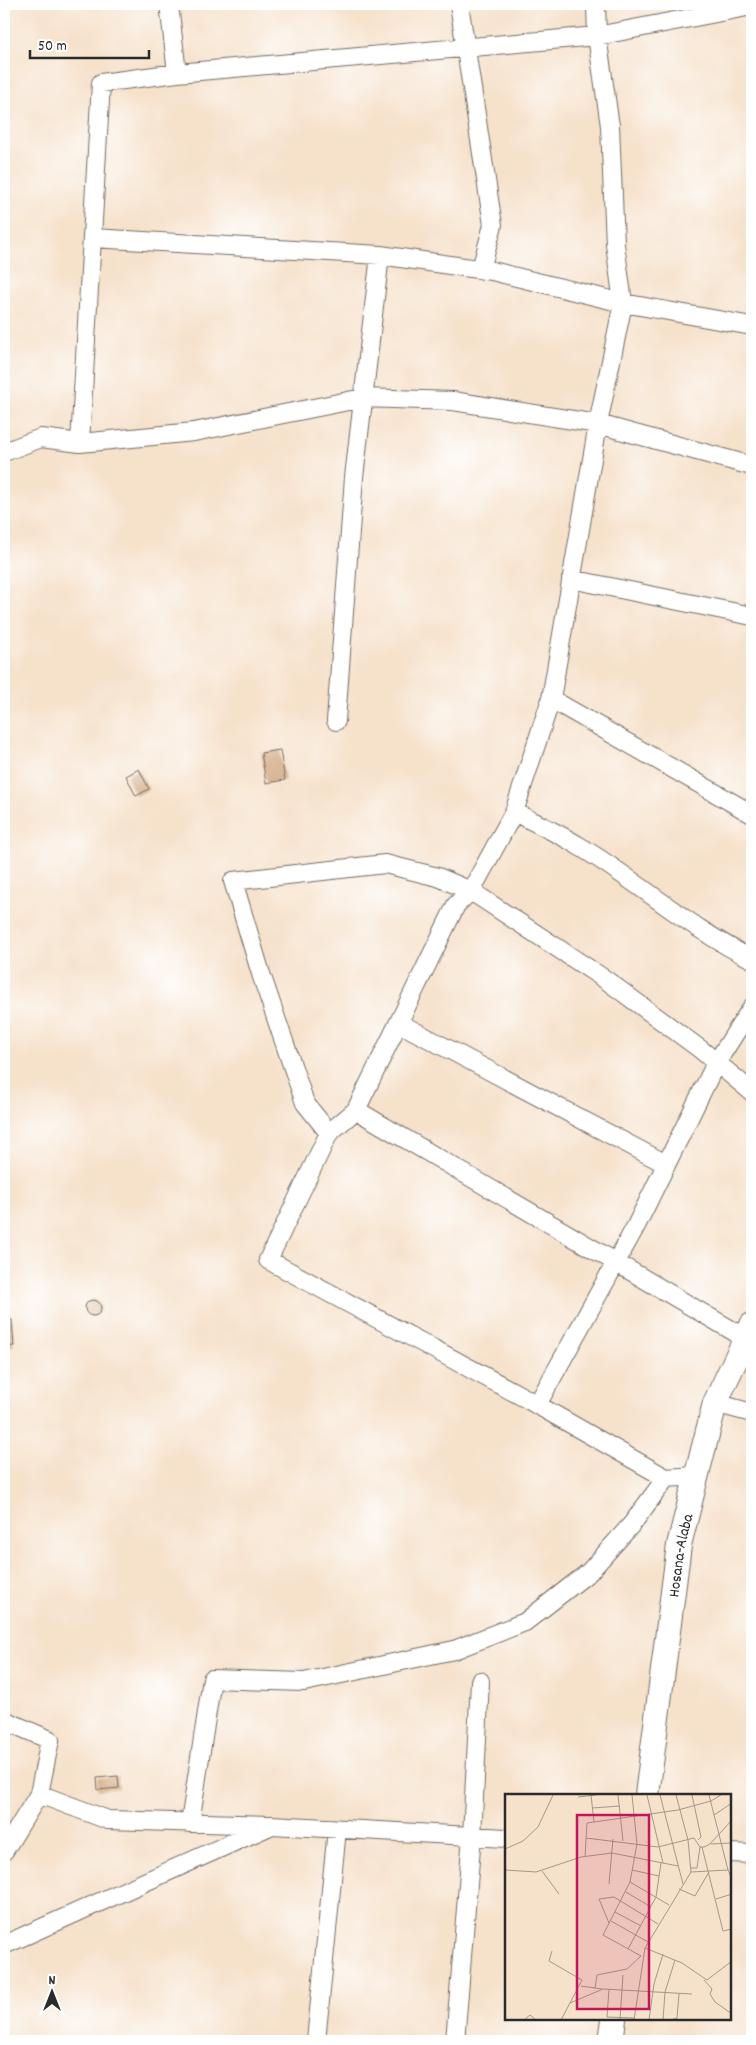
<svg xmlns="http://www.w3.org/2000/svg" width="756" height="2045" font-family="Dekko,sans-serif">
<rect width="100%" height="100%" fill="#fff"/>
<filter id="ink" filterUnits="userSpaceOnUse"><feTurbulence type="fractalNoise" baseFrequency=".02" numOctaves="2"/><feDisplacementMap in="SourceGraphic" scale="10" xChannelSelector="R" yChannelSelector="G"/><feConvolveMatrix kernelMatrix="1 2 1 2 8 2 1 2 1" color-interpolation-filters="sRGB"/></filter>
<filter id="wash" filterUnits="userSpaceOnUse"><feTurbulence type="fractalNoise" baseFrequency=".0096" numOctaves="4" result="noise"/><feDisplacementMap in="SourceGraphic" scale="20" xChannelSelector="R" yChannelSelector="G"/><feGaussianBlur stdDeviation="1.12" result="paint"/><feColorMatrix in="noise" values="0 0 0 0 0 0 0 0 0 0 0 0 0 0 0 0 0 1.4 0 .05"/><feComposite in="paint" operator="in"/></filter>
<g filter="url(#wash)">
<rect width="100%" height="100%" fill="#f6e1ca"/>
<g id="blocks">
<!-- building -->
<path fill="#d6b08b" d="M 280,750 L 285,780 L 266,783 L 261,753 Z
M 139,769 L 149,789 L 136,796 L 126,776 Z
M85 1308a8 8 0 1 1 16 0a8 8 0 1 1-16 0Z
M 12,1320 L 14,1346 L 4,1347 L 4,1321 Z
M 118,1776 L 119,1788 L 98,1790 L 97,1778 Z"/>
</g>
</g>
<g filter="url(#ink)">
<use href="#blocks" fill-opacity="0" stroke="#726b63" stroke-width="1"/>
<g fill="none" stroke-linecap="round" stroke-linejoin="round">
<defs>
<path id="street" d="M 169,4 L 177,73
M 459,4 L 493,225 L 481,269
M 596,4 L 597,36 L 610,126 L 615,244 L 623,303 L 598,424 L 551,699 L 514,812 L 471,891 L 456,905 L 356,1110 L 329,1133 L 268,1260 L 525,1398 L 666,1478
M 93,238 L 380,255 L 492,271 L 623,303 L 752,326
M 80,443 L 101,83 L 177,73 L 597,36 L 752,6
M 4,452 L 41,438 L 80,443 L 194,432 L 363,398 L 453,401 L 598,424 L 752,466
M 571,579 L 752,616
M 551,699 L 752,814
M 336,721 L 354,477 L 380,255
M 514,812 C 536,823 558,833 579,846 C 638,881 690,929 752,959
M 399,1023 L 666,1164
M 356,1110 L 745,1338
M 329,1133 L 305,1103 L 261,974 L 233,881 L 385,864 L 438,877 L 471,891 L 606,980 L 700,1049 L 752,1092
M 715,1403 L 752,1413
M 537,1405 L 636,1226 L 716,1063 L 752,1007
M 4,1720 L 50,1740 L 39,1794 L 4,1851
M 39,1794 L 108,1820 L 268,1825
M 190,1823 L 212,1679 L 304,1682 L 454,1650 L 525,1622 L 589,1572 L 632,1524 L 666,1478 L 697,1476
M 730,1853 L 752,1854
M 4,1945 L 272,1825 L 506,1838
M 316,2041 L 337,1829
M 455,2041 L 472,1836 L 480,1681"/>
<g id="secondary">
<path id="s1" d="M 647,1795 L 679,1545 L 715,1403 L 752,1325"/>
<path d="M 611,2041 L 614,2019"/>
</g>
</defs>
<!-- street casing -->
<use href="#street" stroke="#726b63" stroke-width="20"/>
<!-- secondary casing -->
<use href="#secondary" stroke="#726b63" stroke-width="26"/>
<!-- street -->
<use href="#street" stroke="#fff" stroke-width="18"/>
<!-- secondary -->
<use href="#secondary" stroke="#fff" stroke-width="24"/>
</g>
</g>
<g text-anchor="middle" stroke-width="5" stroke-linejoin="round" paint-order="stroke">
<!-- street labels -->
<g font-size="16" fill="#2b2b2b" stroke="#fff">
<text dy="6" stroke="none"><textPath href="#s1" startOffset="242">Hosana-Alaba</textPath></text>
</g>
</g>
<!-- overview -->
<g transform="translate(505 1794)">
<rect width="226" height="226" fill="#f6e1ca"/>
<path fill="none" stroke="#a5988a" stroke-width="1" d="M 86,1 L 89,28M 113,1 L 118,47M 127,1 L 132,50 L 125,88 L 98,141 L 136,162M 142,1 L 158,69M 155,1 L 178,90M 187,1 L 196,43 L 193,46M 204,1 L 223,76M 73,3 L 91,1M 87,14 L 115,12M 209,21 L 227,9M 81,44 L 153,53 L 189,44 L 195,53 L 199,53 L 205,50 L 227,26M 206,50 L 227,49M 197,53 L 218,137 L 227,135M 0,55 L 18,47 L 33,33 L 48,1M 80,63 L 82,29 L 173,16 L 206,7 L 216,1M 186,74 L 192,74 L 195,53M 0,76 L 31,78 L 76,63 L 107,59 L 173,72M 127,76 L 154,82M 37,77 L 54,100M 186,78 L 223,76 L 227,85M 125,88 L 164,111M 104,90 L 108,45M 174,95 L 190,102 L 204,78M 121,98 L 146,113M 211,105 L 227,100M 110,118 L 136,132M 106,127 L 143,148M 104,129 L 94,105 L 109,103 L 153,130M 140,154 L 177,169 L 202,186 L 227,167M 123,155 L 151,103 L 156,69M 47,157 L 44,167 L 77,186 L 65,209M 199,186 L 207,195 L 205,200 L 210,208 L 227,220M 76,192 L 97,195M 90,194 L 92,181 L 122,175 L 136,162M 104,195 L 102,223 L 129,224M 115,225 L 118,181M 19,226 L 25,221 L 31,226M 56,226 L 65,209 L 98,195 L 187,200M 129,226 L 140,154 L 186,78 L 183,46 L 171,1M 144,226 L 149,190 L 158,160M 158,226 L 160,198 L 170,166M 166,226 L 172,224 L 174,200"/>
<path fill="#c2185b" fill-opacity="0.15" stroke="#c2185b" stroke-width="2.5" d="M 72,21 L 144,21 L 144,215 L 72,215 Z"/>
<rect width="226" height="226" fill="none" stroke="#2b2b2b" stroke-width="2.5"/>
</g>
<!-- margin -->
<rect width="756" height="2045" fill="none" stroke="#fff" stroke-width="20"/>
<!-- north arrow -->
<g transform="translate(52 1992)" stroke="#ffffff" stroke-width="4" paint-order="stroke">
<path d="M0-4L9 19L0 12L-9 19Z" fill="#2b2b2b"/>
<text y="-8" font-size="14" font-weight="bold" text-anchor="middle" fill="#2b2b2b">N</text>
</g>
<!-- scale -->
<path d="M30 50v8h119v-8" fill="none" stroke="#2b2b2b" stroke-width="2.5"/>
<text x="38" y="50" font-size="15" fill="#2b2b2b" stroke="#ffffff" stroke-width="4" paint-order="stroke">50 m</text>
</svg>
